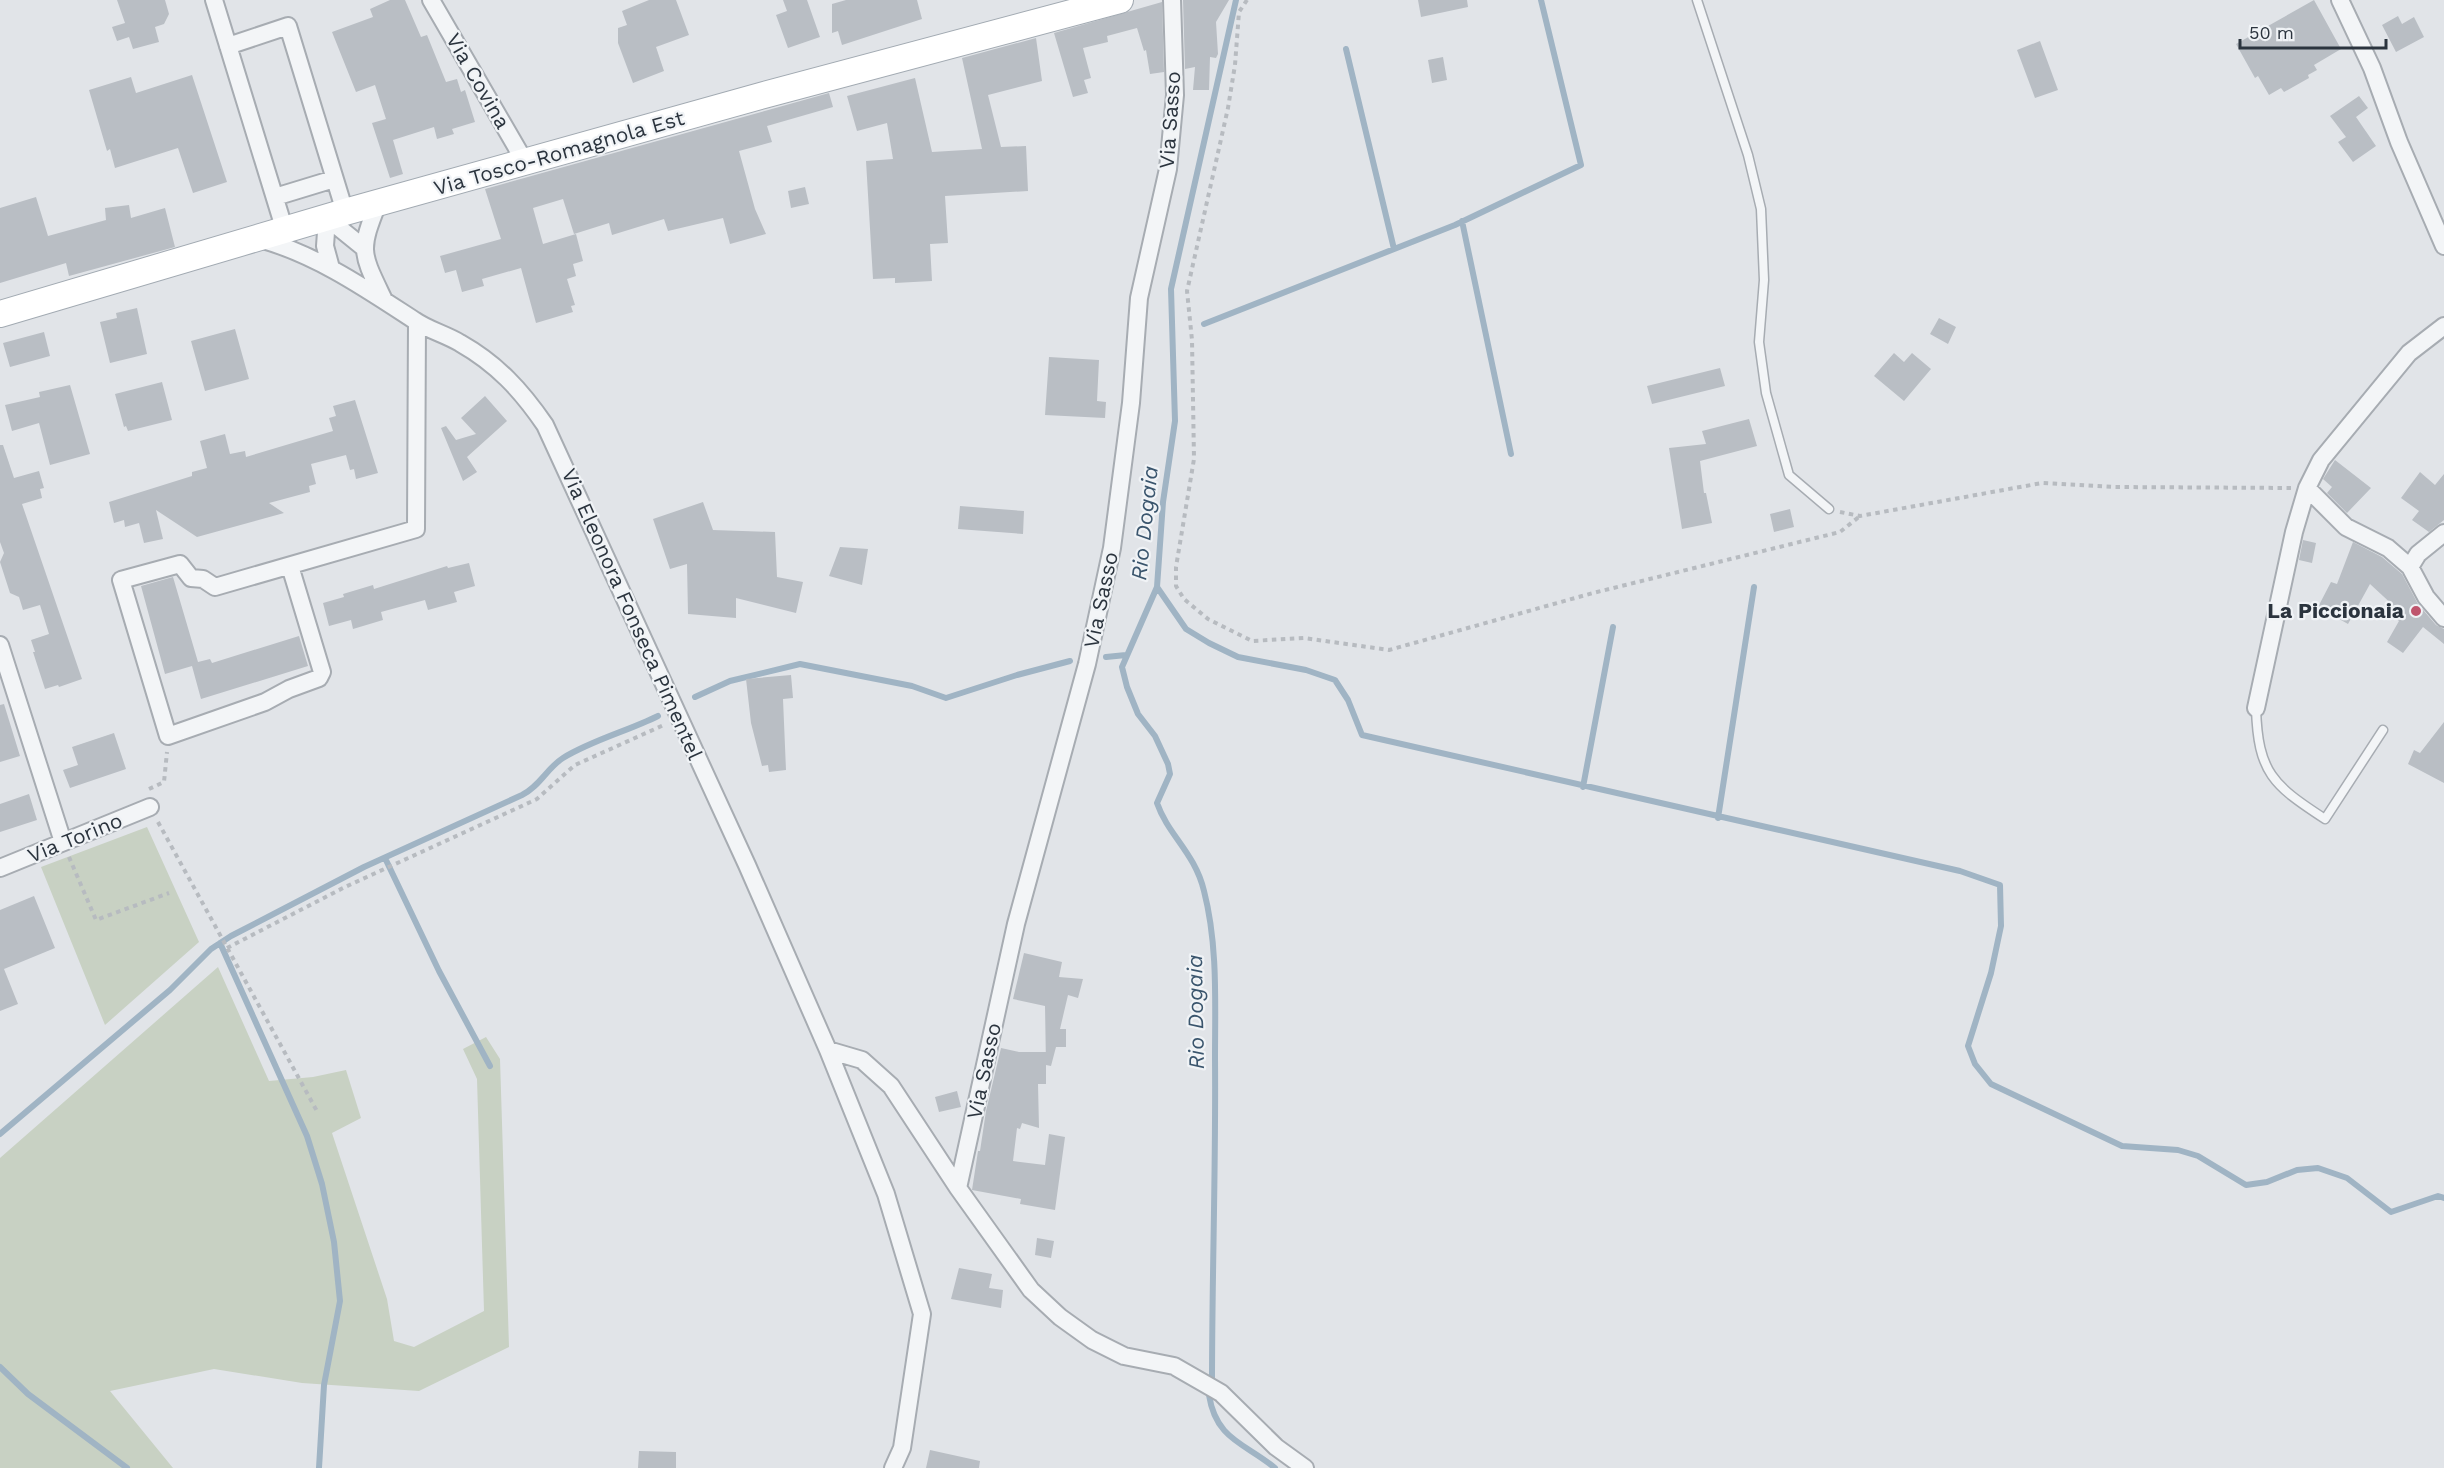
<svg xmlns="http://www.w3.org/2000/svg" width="2444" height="1468" font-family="'Work Sans',sans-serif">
<rect width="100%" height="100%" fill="#e1e4e8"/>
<!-- green -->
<path fill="#c8d1c3" d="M 147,827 L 199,942 L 105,1025 L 41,867 Z
M 218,967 L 269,1081 L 313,1077 L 346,1070 L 361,1118 L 332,1133 L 387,1299 L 394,1341 L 414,1347 L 484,1311 L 477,1079 L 463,1049 L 486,1037 L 500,1059 L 509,1347 L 419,1391 L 302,1383 L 214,1369 L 110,1391 L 173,1468 L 0,1468 L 0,1158 Z"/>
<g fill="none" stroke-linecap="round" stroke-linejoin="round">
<!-- stream -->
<path stroke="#a0b4c4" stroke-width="6" d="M 1346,49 L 1394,249
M 1462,221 L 1511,454
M 1204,324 L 1455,225 L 1581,165 L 1541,0
M 1157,587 L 1186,629 L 1209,643 L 1238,657 L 1306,670 L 1335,680 L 1348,700 L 1362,735 L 1960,871 L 2000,885 L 2001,926 L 1991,973 L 1968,1046 L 1975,1064 L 1991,1084 L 2122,1146 L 2178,1150 L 2198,1156 L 2246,1185 L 2267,1182 L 2297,1170 L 2318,1168 L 2347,1178 L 2391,1212 L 2438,1196 L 2444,1198
M 1106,657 L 1126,655
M 695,697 L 730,681 L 800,664 L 912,686 L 946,698 L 1017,675 L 1070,661
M 1583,787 L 1613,627
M 1718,818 L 1754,587
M 385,858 L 439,971 L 490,1066
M 220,943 L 307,1136 L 322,1184 L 334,1242 L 340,1301 L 324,1385 L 319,1468
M 0,1134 L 170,990 L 211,949 L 231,936 L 364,867 L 522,795 C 540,786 547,768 563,758 C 592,740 628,731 658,716
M 0,1367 L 28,1394 L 127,1468
M 1212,1382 C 1212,1274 1216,1166 1215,1058 C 1215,1003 1218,945 1204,891 C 1195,853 1168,835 1157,803 L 1170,774 L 1168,764 L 1155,736 L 1138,714 L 1127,687 L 1122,667 L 1157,587 L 1163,502 L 1175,421 L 1171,289 L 1236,0
M 1209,1395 C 1216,1440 1245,1443 1275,1468"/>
</g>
<!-- building -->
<path fill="#b9bec4" d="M 117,0 L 165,0 L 169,14 L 164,24 L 155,27 L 159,42 L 133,49 L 129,37 L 117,41 L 112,27 L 125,23 Z
M 390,0 L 405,0 L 421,37 L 427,35 L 446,82 L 457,79 L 461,92 L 465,90 L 475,122 L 452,129 L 454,134 L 437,139 L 434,127 L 393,140 L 403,174 L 390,178 L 372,123 L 386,119 L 375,85 L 356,92 L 332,32 L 373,17 L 370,9 Z
M 649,0 L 676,0 L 689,35 L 656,47 L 664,71 L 633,83 L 618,43 L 618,28 L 627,25 L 622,11 Z
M 783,0 L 807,0 L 820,37 L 788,48 L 776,15 L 787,11 Z
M 846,0 L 917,0 L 922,19 L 842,45 L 838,31 L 832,33 L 832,4 Z
M 1183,0 L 1229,0 L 1216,22 L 1218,54 L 1216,58 L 1210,57 L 1209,90 L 1193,90 L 1195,67 L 1185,69 Z
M 1418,0 L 1467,0 L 1468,7 L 1421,17 Z
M 2314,0 L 2341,49 L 2314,65 L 2317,70 L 2308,75 L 2309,78 L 2284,92 L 2281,88 L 2269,95 L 2258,76 L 2255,78 L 2236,44 Z
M 1162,2 L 1164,72 L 1150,74 L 1146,50 L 1144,51 L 1137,28 L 1107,36 L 1108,42 L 1083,48 L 1091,78 L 1084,80 L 1088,93 L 1073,97 L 1054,33 Z
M 2398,16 L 2402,24 L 2414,17 L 2424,37 L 2396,52 L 2382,25 Z
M 1036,38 L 1042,81 L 988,95 L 1001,147 L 1026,146 L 1028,191 L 945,196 L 948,243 L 930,244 L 932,281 L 895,283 L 895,278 L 873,279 L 866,161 L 893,159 L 887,123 L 857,131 L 847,96 L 915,78 L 932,152 L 982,149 L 962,58 Z
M 2040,41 L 2058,90 L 2035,98 L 2017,50 Z
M 1443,57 L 1447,80 L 1432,83 L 1428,60 Z
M 192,75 L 227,182 L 193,193 L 178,148 L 115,168 L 110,149 L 107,151 L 89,90 L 131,77 L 136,93 Z
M 829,93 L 833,107 L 767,126 L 772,142 L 739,151 L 755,209 L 766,234 L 730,244 L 723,218 L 668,231 L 664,219 L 612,235 L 609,223 L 574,234 L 563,199 L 533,208 L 543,244 L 576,234 L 583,261 L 573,264 L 576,276 L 567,279 L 575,305 L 571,306 L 573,312 L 536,323 L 521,268 L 482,279 L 484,286 L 462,292 L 456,270 L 445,273 L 440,256 L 501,239 L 485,189 Z
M 2359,96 L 2368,108 L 2356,117 L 2376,146 L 2353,162 L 2338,142 L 2346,137 L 2330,116 Z
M 805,187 L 809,204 L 791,208 L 788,191 Z
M 36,197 L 48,236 L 106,220 L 105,208 L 129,205 L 131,218 L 165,208 L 175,247 L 69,276 L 66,263 L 0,283 L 0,208 Z
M 137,308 L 147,354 L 110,363 L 100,322 L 117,318 L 116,313 Z
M 1939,318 L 1956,327 L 1948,344 L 1930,334 Z
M 235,329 L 249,379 L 205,391 L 191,341 Z
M 44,332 L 50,356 L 10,367 L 3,343 Z
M 1894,353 L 1904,362 L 1912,353 L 1931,369 L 1904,401 L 1874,376 Z
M 1049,357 L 1099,360 L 1097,401 L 1106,402 L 1105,418 L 1045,415 Z
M 1720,368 L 1725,386 L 1652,404 L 1647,386 Z
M 162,382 L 172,420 L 128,431 L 126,426 L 124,427 L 115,394 Z
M 70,385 L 90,454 L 50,465 L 39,423 L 12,431 L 5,405 L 40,397 L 39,392 Z
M 485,396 L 507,421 L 467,457 L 477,472 L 463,481 L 441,428 L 446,426 L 456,440 L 476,434 L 461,418 Z
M 355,400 L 378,473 L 356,479 L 354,469 L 350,470 L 346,455 L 311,464 L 316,484 L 309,486 L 310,492 L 269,503 L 284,513 L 197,537 L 156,510 L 163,539 L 144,543 L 139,523 L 125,527 L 124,520 L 114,523 L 109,502 L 192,476 L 192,472 L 207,468 L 200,441 L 225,434 L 230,454 L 245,451 L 246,457 L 333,431 L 329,418 L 336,416 L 333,406 Z
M 1749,419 L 1757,446 L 1700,461 L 1704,493 L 1706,493 L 1712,523 L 1682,529 L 1669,448 L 1706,444 L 1702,431 Z
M 0,445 L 3,445 L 14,478 L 39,471 L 44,488 L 40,489 L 42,498 L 22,504 L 82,679 L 59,687 L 58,685 L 45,689 L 33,652 L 35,652 L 31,640 L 49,634 L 40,605 L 23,610 L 19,597 L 10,593 L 0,562 L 4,553 L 0,542 Z
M 2335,460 L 2371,488 L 2347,513 L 2327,493 L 2332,487 L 2323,479 Z
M 2420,472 L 2435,485 L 2444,474 L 2444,520 L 2429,532 L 2412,520 L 2419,511 L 2401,498 Z
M 703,502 L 713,530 L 775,532 L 777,577 L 803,582 L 796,613 L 736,598 L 736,618 L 688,614 L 687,564 L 670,569 L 653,519 Z
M 960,506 L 1024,511 L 1023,534 L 958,529 Z
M 1790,509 L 1794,527 L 1774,532 L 1770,514 Z
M 2303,540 L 2316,543 L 2312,563 L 2299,560 Z
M 2353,542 L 2382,557 L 2402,574 L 2418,604 L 2436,625 L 2444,629 L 2444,644 L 2423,627 L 2403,653 L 2387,642 L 2399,621 L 2392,614 L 2396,608 L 2370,584 L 2348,624 L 2318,607 L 2331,582 L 2337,584 Z
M 840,547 L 868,549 L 862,585 L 829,576 Z
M 469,563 L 475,586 L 454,592 L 457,602 L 428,610 L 425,600 L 381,612 L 383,620 L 353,629 L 351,620 L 329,626 L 323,603 L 344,597 L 343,594 L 373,585 L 374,589 L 447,566 L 448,568 Z
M 173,577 L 198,662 L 210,659 L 212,663 L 299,636 L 308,666 L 201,699 L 192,666 L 165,674 L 141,586 Z
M 791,675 L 793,698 L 783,699 L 786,770 L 769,772 L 768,765 L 762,766 L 751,723 L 746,679 Z
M 4,704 L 20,756 L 0,762 L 0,705 Z
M 2444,722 L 2444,783 L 2408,764 L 2414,750 L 2420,753 Z
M 114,733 L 126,769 L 70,788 L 63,770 L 78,765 L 72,747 Z
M 29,794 L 37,820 L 0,832 L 0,804 Z
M 34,896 L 55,948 L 4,969 L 18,1004 L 0,1011 L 0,910 Z
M 1024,953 L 1062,962 L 1059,977 L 1083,979 L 1078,998 L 1068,995 L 1060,1029 L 1066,1029 L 1066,1047 L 1056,1047 L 1051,1066 L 1046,1065 L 1045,1006 L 1013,999 Z
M 1001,1048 L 1019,1052 L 1046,1052 L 1046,1084 L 1038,1084 L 1039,1128 L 1022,1123 L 1020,1129 L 1017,1128 L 1013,1161 L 1045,1165 L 1049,1134 L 1065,1137 L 1055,1210 L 1020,1204 L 1021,1199 L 972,1190 L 978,1151 L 980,1151 L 986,1111 Z
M 957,1091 L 961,1107 L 939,1112 L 935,1097 Z
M 1037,1238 L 1054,1241 L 1051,1258 L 1035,1255 Z
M 959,1268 L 992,1274 L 989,1288 L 1003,1290 L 1001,1308 L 951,1299 Z
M 930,1450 L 980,1461 L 979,1468 L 926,1468 Z
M 639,1451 L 676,1452 L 676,1468 L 638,1468 Z"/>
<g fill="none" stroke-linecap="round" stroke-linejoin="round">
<defs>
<path id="service" d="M 1697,0 L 1748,155 L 1761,209 L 1764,280 L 1759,342 L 1766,393 L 1789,475 L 1829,509
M 2256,708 C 2258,773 2273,785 2325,819 L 2383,730"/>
<path id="minor" d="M 214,0 L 285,231
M 431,0 L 525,162
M 2340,0 L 2372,68 L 2399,142 L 2444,246
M 228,46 L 288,26 L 345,212
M 275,197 L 334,179
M 378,203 C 359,251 361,252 383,298
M 260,239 C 317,255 365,288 414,320 C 428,330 445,334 460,343 C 497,364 521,390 545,425 L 747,865 L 828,1050 L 886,1194 L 922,1314 L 902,1448 L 893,1468
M 331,268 L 325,246 L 327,218 L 364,248
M 2307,488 L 2346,527 L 2388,548 L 2410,567 L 2426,597 L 2444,618
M 290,566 L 322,672 L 319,678 L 289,689 L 265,702 L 168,736 L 121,580 L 180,564 L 191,578 L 203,579 L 215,587 L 416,529 L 417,322
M 2410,567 L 2418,554 L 2444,533
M 0,645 L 63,842
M 2256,708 L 2294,532 L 2307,488 L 2321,460 L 2409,353 L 2444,326
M 0,868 L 150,807
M 828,1050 L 862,1060 L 891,1086 L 958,1188 L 1031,1290 L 1060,1317 L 1092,1340 L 1124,1356 L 1174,1366 L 1221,1393 L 1276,1447 L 1305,1468
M 958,1188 L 1016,924 L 1087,664 L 1112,548 L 1131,403 L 1139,298 L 1168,169 L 1175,95 L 1172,0"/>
<path id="primary" d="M 0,314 L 345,212 L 764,95 L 1120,0"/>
</defs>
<!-- service casing -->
<use href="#service" stroke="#a7acb2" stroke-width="11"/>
<!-- minor casing -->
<use href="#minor" stroke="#a7acb2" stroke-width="20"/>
<!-- primary casing -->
<use href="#primary" stroke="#a2aab2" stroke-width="28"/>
<!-- path -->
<path stroke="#b7bbc0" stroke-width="4" stroke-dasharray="4.5 4.5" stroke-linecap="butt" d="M 1247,0 L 1239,12 L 1235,65 L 1228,108 L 1187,291 L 1192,340 L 1194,459 L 1176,567 L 1176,586 L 1184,599 L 1208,619 L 1252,641 L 1304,638 L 1389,650 L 1593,593 L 1840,532 L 1860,516
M 1840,512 L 1860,516 L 2042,483 L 2115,487 L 2291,488
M 149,789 L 164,782 L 167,752
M 158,822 L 318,1113
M 69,857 L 96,920 L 169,893
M 227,948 L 345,887 L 537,799 L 575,765 L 666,724"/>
<!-- service -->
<use href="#service" stroke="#f3f5f7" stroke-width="8"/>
<!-- minor -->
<use href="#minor" stroke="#f3f5f7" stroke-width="16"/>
<!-- primary -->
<use href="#primary" stroke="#fff" stroke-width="26"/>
</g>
<!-- markers -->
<circle fill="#bf556d" stroke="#f0f3f6" stroke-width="2" cx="2416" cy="611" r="6"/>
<g text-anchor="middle" stroke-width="4.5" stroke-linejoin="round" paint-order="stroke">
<!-- street labels -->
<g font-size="21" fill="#2b343e" stroke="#f0f3f6">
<text transform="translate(478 81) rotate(60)" y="7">Via Covina</text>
<text transform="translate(1170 120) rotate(-86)" y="7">Via Sasso</text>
<text transform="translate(559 153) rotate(-16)" y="7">Via Tosco-Romagnola Est</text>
<text transform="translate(1101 600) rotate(-78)" y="7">Via Sasso</text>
<text transform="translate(632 614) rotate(66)" y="7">Via Eleonora Fonseca Pimentel</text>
<text transform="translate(75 838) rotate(-22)" y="7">Via Torino</text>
<text transform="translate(984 1071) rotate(-78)" y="7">Via Sasso</text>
</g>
<!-- poi labels -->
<g font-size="21" font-weight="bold" fill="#2b343e" stroke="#f0f3f6" text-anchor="end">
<text x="2404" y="618">La Piccionaia</text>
</g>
<!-- water labels -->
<g font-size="22" font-style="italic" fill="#3a556d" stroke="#f0f3f6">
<text transform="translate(1144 523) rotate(-84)" y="8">Rio Dogaia</text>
<text transform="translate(1195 1012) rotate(-91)" y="8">Rio Dogaia</text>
</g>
</g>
<!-- scale -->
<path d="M2240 39v9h146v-9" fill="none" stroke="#2b343e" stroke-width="3"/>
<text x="2249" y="39" font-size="18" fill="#2b343e" stroke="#f0f3f6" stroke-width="4.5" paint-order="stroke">50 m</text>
</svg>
